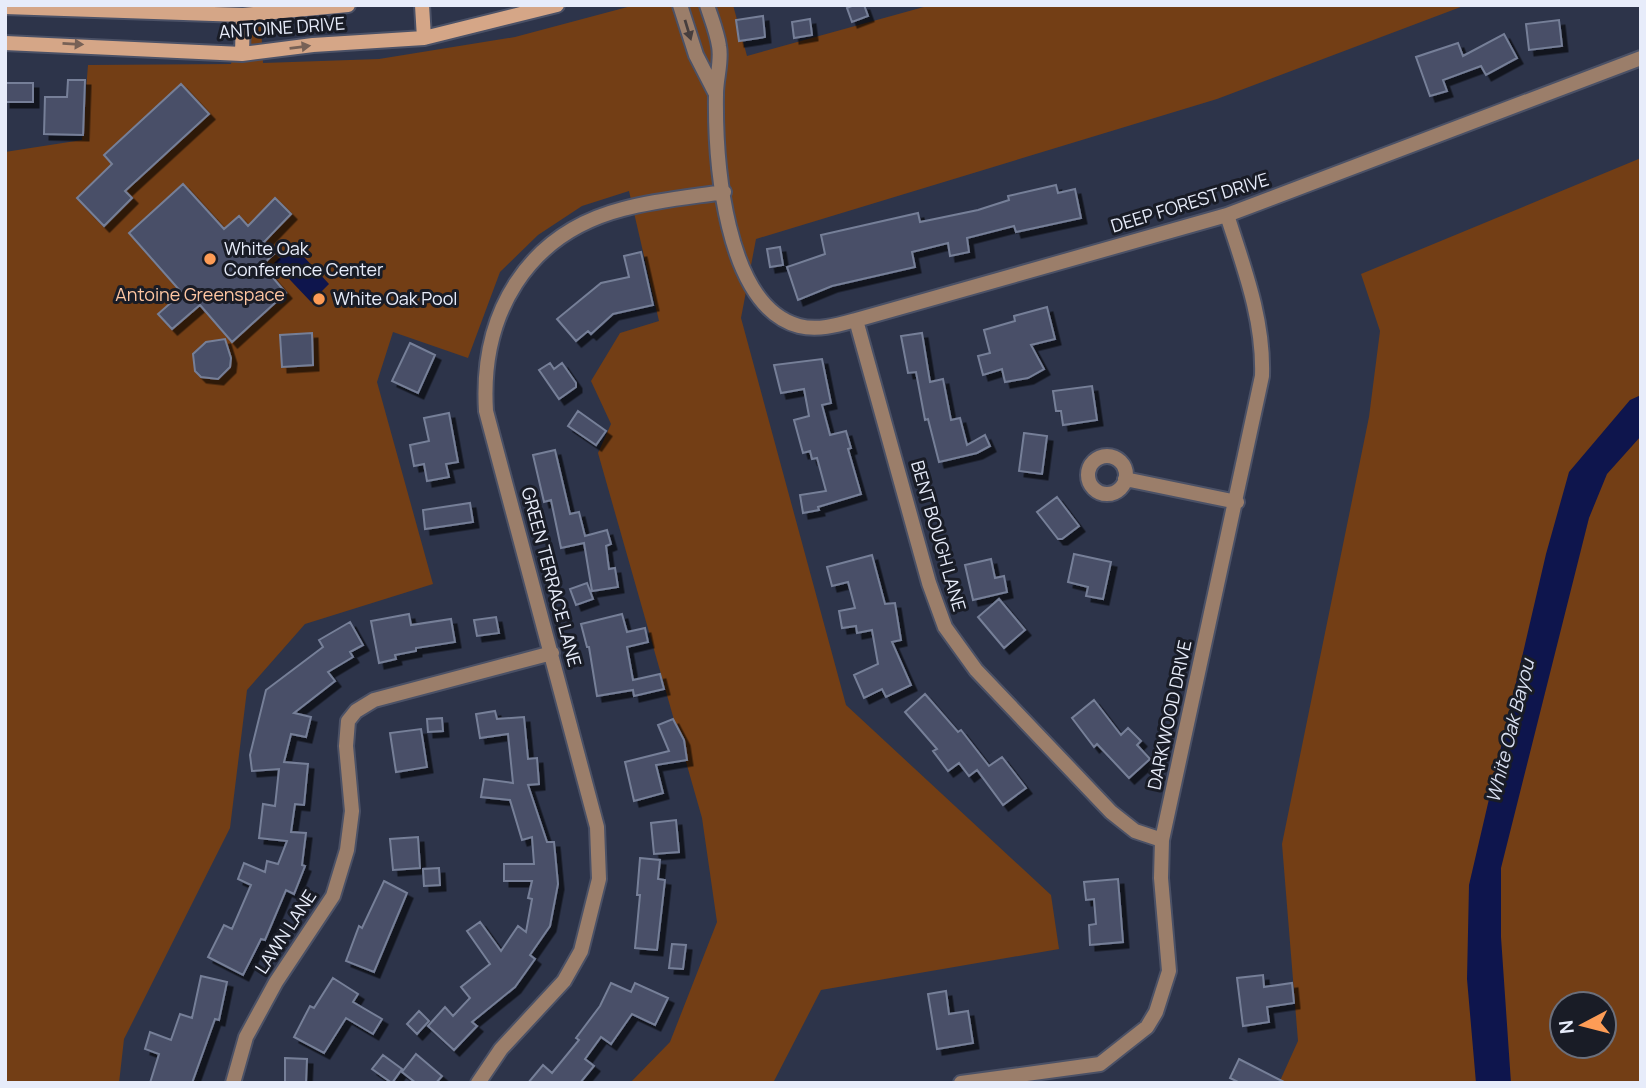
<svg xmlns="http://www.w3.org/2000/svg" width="1646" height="1088" font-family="Manrope,sans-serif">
<defs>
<filter id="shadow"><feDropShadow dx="5.5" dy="5.5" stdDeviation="0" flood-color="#0009"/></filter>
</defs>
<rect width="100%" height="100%" fill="#2d344a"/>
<!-- green -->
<path fill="#733e15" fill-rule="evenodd" d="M 241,5 L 260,5 L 263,63 L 379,59 L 515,37 L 635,5 L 733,5 L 747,56 L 931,5 L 1466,5 L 1217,99 L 756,239 L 741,318 L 846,705 L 1051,895 L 1059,949 L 821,990 L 773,1083 L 630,1083 L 670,1042 L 717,922 L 702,818 L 598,453 L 611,424 L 591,381 L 620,333 L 659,321 L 629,191 L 582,206 L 538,235 L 500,272 L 468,358 L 393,332 L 377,382 L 433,584 L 305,624 L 247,690 L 230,828 L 124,1039 L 119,1083 L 5,1083 L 5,152 L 82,140 L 88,65 L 231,64 Z
M 1641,158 L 1641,1083 L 1279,1083 L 1298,1041 L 1282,844 L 1369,417 L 1380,331 L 1361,274 ZM 1562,1004 L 1604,1004 L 1604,1046 L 1562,1046 Z"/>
<!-- water -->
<path fill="#0e154d" d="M 293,245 L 329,284 L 311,302 L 274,263 Z
M 1641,395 L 1641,436 L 1607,474 L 1589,518 L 1501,868 L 1501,937 L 1511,1083 L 1476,1083 L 1467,979 L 1469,885 L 1546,554 L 1569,472 L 1630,400 Z"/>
<!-- building -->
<path fill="#485067" stroke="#767f98" stroke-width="2" filter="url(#shadow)" d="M 854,5 L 864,5 L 868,16 L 852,22 L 847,8 Z
M 763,16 L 765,37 L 739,41 L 736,20 Z
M 810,19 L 812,35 L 794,38 L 792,22 Z
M 1559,20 L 1562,46 L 1529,50 L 1526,24 Z
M 1504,34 L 1517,58 L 1486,75 L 1481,66 L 1443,80 L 1447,91 L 1430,96 L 1416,57 L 1458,43 L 1463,56 Z
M 68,80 L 85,80 L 83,135 L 44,134 L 45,97 L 67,97 Z
M 5,83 L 33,83 L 33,102 L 5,102 Z
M 181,84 L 209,114 L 125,191 L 132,198 L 104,226 L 77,198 L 112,164 L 104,155 Z
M 183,184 L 224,229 L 239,216 L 248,226 L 275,198 L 291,214 L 264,242 L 274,254 L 262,265 L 286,293 L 232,342 L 200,305 L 172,329 L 158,314 L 182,293 L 129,233 Z
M 1056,185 L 1058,193 L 1075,189 L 1081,218 L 1016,232 L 1014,226 L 967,238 L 969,252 L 950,256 L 948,243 L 912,252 L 915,267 L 832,286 L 798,300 L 787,267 L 825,254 L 821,235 L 918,213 L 920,222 L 978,210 L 1009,200 L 1008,196 Z
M 780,247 L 783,265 L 770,267 L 767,249 Z
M 641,252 L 653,305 L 613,314 L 591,334 L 588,331 L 576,341 L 557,319 L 601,283 L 629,277 L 624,256 Z
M 1047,307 L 1055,339 L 1031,345 L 1044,369 L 1028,378 L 1005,382 L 1002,369 L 983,375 L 978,356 L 990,353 L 984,330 L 1015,321 L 1014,316 Z
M 312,333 L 313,365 L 282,367 L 280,335 Z
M 922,333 L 930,382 L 943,379 L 951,420 L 960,418 L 967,445 L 985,435 L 990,446 L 977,453 L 939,462 L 928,419 L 925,420 L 916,372 L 908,373 L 901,336 Z
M 225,339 L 231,358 L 230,367 L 218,379 L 201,377 L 195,371 L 193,354 L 206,342 Z
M 410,343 L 435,355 L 418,393 L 392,381 Z
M 822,359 L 831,403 L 822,405 L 830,435 L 846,431 L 851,448 L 848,449 L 861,494 L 818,507 L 819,510 L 803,513 L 800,495 L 826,491 L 817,458 L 812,459 L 810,451 L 803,453 L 794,420 L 809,416 L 804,389 L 781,393 L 774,365 Z
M 550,363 L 554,369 L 562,363 L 576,383 L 576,387 L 559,399 L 539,370 Z
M 1092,386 L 1097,420 L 1063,425 L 1061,411 L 1056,411 L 1053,391 Z
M 578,411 L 606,431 L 596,445 L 568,426 Z
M 449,413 L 458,462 L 446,464 L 449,477 L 427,481 L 424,464 L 414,466 L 410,445 L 429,441 L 424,418 Z
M 1024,433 L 1047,436 L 1042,474 L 1019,471 Z
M 555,450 L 570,514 L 579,512 L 585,536 L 607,530 L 611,544 L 606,546 L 609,569 L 615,568 L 618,587 L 592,591 L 584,543 L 561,548 L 551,500 L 544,502 L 533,455 Z
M 1057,497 L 1079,526 L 1062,539 L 1058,539 L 1037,512 Z
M 470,503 L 473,522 L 425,529 L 423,510 Z
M 1074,554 L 1111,562 L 1103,599 L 1086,596 L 1088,587 L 1068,582 Z
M 872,555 L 885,604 L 895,603 L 901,640 L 892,642 L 911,685 L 886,697 L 882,689 L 864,698 L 854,675 L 878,664 L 872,630 L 857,633 L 856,626 L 842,628 L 839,611 L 855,608 L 848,582 L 832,586 L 827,567 Z
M 991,559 L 995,578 L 1004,576 L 1007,592 L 973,600 L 965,565 Z
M 587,583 L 593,599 L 576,605 L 570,589 Z
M 999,599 L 1025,630 L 1004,648 L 978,617 Z
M 409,614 L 411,625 L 451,619 L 455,642 L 416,648 L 416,651 L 395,655 L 396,659 L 379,663 L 371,621 Z
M 622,614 L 627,632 L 645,628 L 648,642 L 627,647 L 633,680 L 660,674 L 664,689 L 634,696 L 633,690 L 597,696 L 589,647 L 587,647 L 581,624 Z
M 496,617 L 499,633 L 477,636 L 474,620 Z
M 350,622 L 363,645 L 350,652 L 353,657 L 328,672 L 335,681 L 294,713 L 311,717 L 306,737 L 291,734 L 284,762 L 308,764 L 304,805 L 295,804 L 291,832 L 306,833 L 302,865 L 305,866 L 294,894 L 286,890 L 265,940 L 261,939 L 243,975 L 208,957 L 224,925 L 232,929 L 251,885 L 238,879 L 244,863 L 265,872 L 267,861 L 278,864 L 287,841 L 259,838 L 263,804 L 275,806 L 279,769 L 252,771 L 250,755 L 266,690 L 323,647 L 319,640 Z
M 925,694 L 958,732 L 961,730 L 989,766 L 1002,757 L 1026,788 L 1003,805 L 977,770 L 969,776 L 959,763 L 948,771 L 933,751 L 937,749 L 905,712 Z
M 1094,700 L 1121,735 L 1128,728 L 1141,741 L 1137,745 L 1150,759 L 1129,778 L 1097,744 L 1094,747 L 1072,718 Z
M 495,711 L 497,719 L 524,717 L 528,759 L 537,758 L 539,784 L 528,785 L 547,842 L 554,842 L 558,884 L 550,926 L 530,955 L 535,959 L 515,987 L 472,1022 L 477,1026 L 454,1050 L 428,1026 L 445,1007 L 453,1016 L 470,998 L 461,987 L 490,964 L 467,931 L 480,922 L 501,951 L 518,926 L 526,932 L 532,899 L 528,898 L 532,881 L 504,881 L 504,864 L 534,864 L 532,837 L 522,840 L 510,800 L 481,797 L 484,779 L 513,783 L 508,734 L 480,738 L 476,714 Z
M 442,718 L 443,731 L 428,732 L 427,719 Z
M 673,719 L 684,740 L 687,760 L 656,765 L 663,793 L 634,801 L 625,762 L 669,751 L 658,725 Z
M 421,729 L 427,767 L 396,772 L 390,733 Z
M 676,820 L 679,852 L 654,854 L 651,823 Z
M 418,837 L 420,868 L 393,870 L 390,839 Z
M 640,858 L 660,860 L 658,879 L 665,880 L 657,950 L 635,948 L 640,895 L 637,895 Z
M 439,868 L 440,885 L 424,886 L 423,869 Z
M 1118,879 L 1123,942 L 1090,945 L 1089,925 L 1096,924 L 1094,899 L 1086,900 L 1084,882 Z
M 384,881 L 407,893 L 374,972 L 346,961 L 359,926 L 362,928 Z
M 672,944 L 686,945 L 683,969 L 669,968 Z
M 1263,975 L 1264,987 L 1292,983 L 1294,1003 L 1267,1007 L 1269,1022 L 1243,1026 L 1237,978 Z
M 201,976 L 227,982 L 219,1020 L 215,1019 L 192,1083 L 150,1083 L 159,1054 L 145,1049 L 150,1032 L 171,1040 L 180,1014 L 192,1018 Z
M 333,978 L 358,994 L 353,1002 L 382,1019 L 373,1034 L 346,1018 L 324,1053 L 294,1037 L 310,1006 L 314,1008 Z
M 611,983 L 631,992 L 635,983 L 668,998 L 655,1025 L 632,1014 L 611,1044 L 601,1037 L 585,1059 L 594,1066 L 580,1083 L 528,1083 L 543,1065 L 552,1073 L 579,1040 L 576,1038 L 600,1006 Z
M 946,991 L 949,1014 L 968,1011 L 973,1043 L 937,1049 L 928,994 Z
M 419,1011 L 429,1021 L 417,1034 L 407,1024 Z
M 416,1054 L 442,1076 L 436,1083 L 416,1083 L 402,1072 Z
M 383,1055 L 402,1069 L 392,1083 L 372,1069 Z
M 285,1058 L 307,1059 L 306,1083 L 285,1083 Z
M 1239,1059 L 1286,1083 L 1240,1083 L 1230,1078 Z"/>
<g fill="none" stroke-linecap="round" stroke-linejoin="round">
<defs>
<path id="minor" d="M 680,5 L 696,55 L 715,92
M 707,5 C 711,18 717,32 719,46 C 722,61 716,78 716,94 C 715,158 724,306 799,326 C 818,331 838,325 856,320 L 1227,215 L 1641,58
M 856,320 L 929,583 L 945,627 L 976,670 L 1111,812 L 1135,831 L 1162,840
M1088 475a19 19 0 1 1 38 0a19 19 0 1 1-38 0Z
M 1125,479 L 1237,502
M 233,1083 L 246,1037 L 276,982 L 333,896 L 347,850 L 352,811 L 346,746 L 348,721 L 356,711 L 374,700 L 552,653
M 478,1083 L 501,1049 L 564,981 L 581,951 L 599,879 L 597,827 L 486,411 C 480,315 526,234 623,209 C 656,200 690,197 724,192
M 961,1083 L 1100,1064 L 1147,1027 L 1156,1012 L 1169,971 L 1161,878 L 1162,840 L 1262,376 C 1264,320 1244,268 1227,215"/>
<path id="secondary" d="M 422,5 L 424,38
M 5,7 L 243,15 L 348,5
M 5,43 L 242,54 L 313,45 L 424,38 L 557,5
M 242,54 L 243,15"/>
</defs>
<!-- minor casing -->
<use href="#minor" stroke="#4b5166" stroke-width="18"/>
<!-- secondary casing -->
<use href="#secondary" stroke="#4b5166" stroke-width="18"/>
<!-- minor -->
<use href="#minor" stroke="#9b7e6a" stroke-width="14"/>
<!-- secondary -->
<use href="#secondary" stroke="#d5a687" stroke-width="14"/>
</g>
<!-- one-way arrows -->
<defs><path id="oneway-solid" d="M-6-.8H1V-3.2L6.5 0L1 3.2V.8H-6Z" transform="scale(1.75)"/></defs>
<use fill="#463e3e" href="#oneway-solid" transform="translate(688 30) rotate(73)"/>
<g fill="#776156">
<use href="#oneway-solid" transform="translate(73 44) rotate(3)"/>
<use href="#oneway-solid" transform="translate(300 47) rotate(-7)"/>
</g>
<!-- markers -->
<g fill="#fd9c56" stroke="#191c26" stroke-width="2.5">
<circle cx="210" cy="259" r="7"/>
<circle cx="319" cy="299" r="7"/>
</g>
<g text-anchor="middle" stroke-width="6" stroke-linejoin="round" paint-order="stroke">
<!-- street labels -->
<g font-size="18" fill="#e7ecfa" stroke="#191c26">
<text transform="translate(282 28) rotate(-4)" y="6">ANTOINE DRIVE</text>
<text transform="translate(1190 203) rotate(-17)" y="6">DEEP FOREST DRIVE</text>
<text transform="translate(938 536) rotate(74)" y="6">BENT BOUGH LANE</text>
<text transform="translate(551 577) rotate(75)" y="6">GREEN TERRACE LANE</text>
<text transform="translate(1170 715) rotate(-78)" y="6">DARKWOOD DRIVE</text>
<text transform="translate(286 932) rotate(-57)" y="6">LAWN LANE</text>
</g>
<!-- poi labels -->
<g font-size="18" fill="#e7ecfa" stroke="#191c26" text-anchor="start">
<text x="224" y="255">White Oak<tspan x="224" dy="21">Conference Center</tspan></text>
<text x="333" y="305">White Oak Pool</text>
</g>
<!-- park labels -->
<g font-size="18" fill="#fec6a2" stroke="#191c26">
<text x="200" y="301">Antoine Greenspace</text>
</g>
<!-- water labels -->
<g font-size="19" font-style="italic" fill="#d8dff1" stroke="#191c26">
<text transform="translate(1510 731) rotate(-76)" y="7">White Oak Bayou</text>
</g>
</g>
<!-- border -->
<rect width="1646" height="1088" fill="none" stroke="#e7ecfa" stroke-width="14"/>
<!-- north arrow -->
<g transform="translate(1583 1025) rotate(263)"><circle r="33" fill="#191c26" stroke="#6b6f7b" stroke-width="2"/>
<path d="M0-5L12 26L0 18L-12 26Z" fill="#fd9c56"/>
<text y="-10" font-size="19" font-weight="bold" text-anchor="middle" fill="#e7ecfa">N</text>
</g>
</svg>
